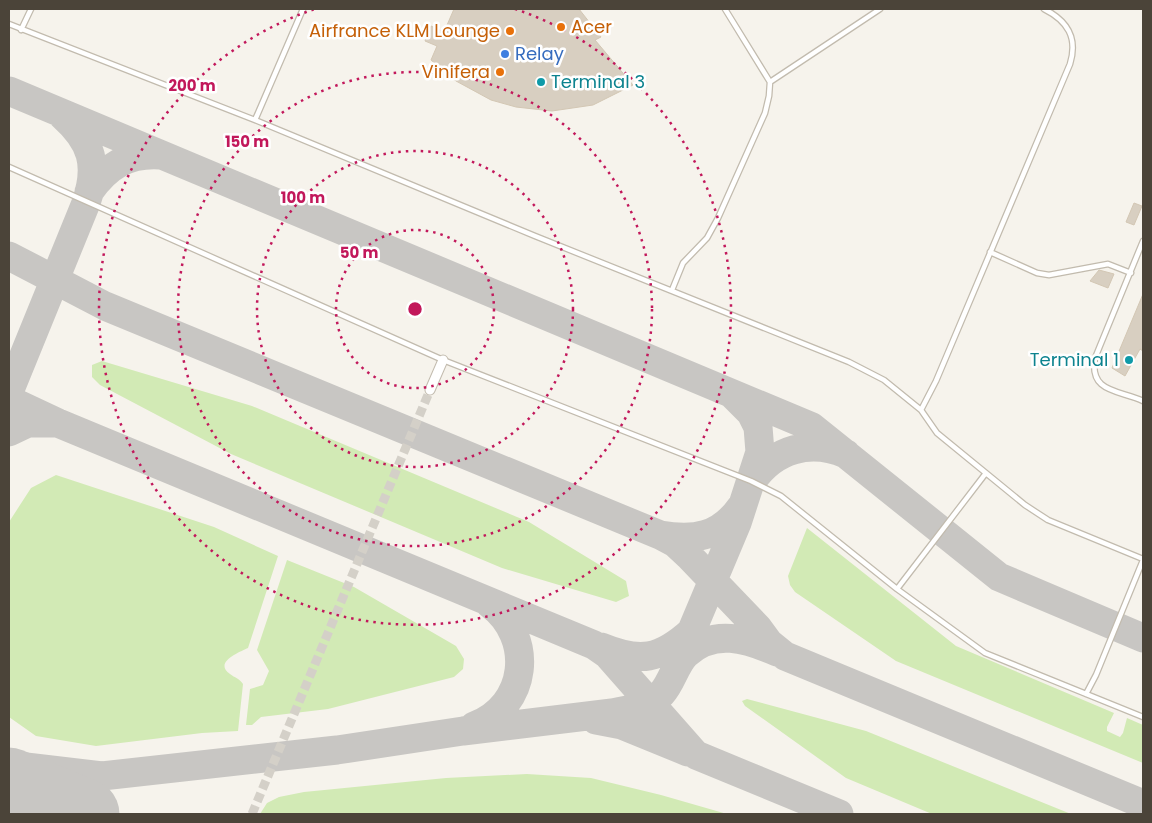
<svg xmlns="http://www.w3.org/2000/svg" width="1152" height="823" font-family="Poppins,sans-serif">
<rect width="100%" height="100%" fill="#f6f3ec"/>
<!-- green -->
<path fill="#d2eab5" d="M 102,361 L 252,406 L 529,522 L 626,581 L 629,596 L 616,602 L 502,568 L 231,454 L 100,385 L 92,377 L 92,365 Z
M 56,475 L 214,527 L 278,556 L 248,648 C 240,652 213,662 230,674 C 235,678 239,678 243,684 L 238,731 L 202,733 L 96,746 L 36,736 L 9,717 L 9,522 L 31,488 Z
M 807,528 L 956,646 L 1114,713 L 1107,727 L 1107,731 L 1120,737 L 1123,733 L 1127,718 L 1143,725 L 1143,763 L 896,661 L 795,592 L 790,585 L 788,576 Z
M 287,560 L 354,587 L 456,646 L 464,659 L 463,669 L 454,677 L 328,709 L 261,717 L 252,725 L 246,725 L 250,689 L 263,685 L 269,671 L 257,650 Z
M 747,699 L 866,731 L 1071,814 L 932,814 L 846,778 L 745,706 L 742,701 Z
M 527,774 L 591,778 L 661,795 L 727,814 L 260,814 L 267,803 L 279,797 L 304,792 L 446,778 Z"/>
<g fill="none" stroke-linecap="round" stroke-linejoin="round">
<!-- taxiway -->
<path stroke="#c8c6c3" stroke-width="29" d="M 9,91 L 812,427 L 999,577 L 1143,638
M 89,192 C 107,166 128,153 160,155
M 9,256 L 105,306 L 660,535 L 675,543 L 690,557 L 758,628 L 769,643 L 785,656 L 1143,804
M 9,392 L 86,203 C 99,165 92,142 63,116
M 9,400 L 58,423 L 594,645 L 607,654 L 696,755 L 839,814
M 9,432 L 28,423 L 56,423
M 753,480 C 775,449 810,439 846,454
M 660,535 C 694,541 720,537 741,507
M 601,647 C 640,663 660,660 692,631
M 679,661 L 737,523 L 760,452 L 758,427 L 751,413 L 732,394
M 596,720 L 622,725 L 688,752
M 474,726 C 528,706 535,638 490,604
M 9,765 L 102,776 L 337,750 L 463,731 L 612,713 C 630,710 648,706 662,693 C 672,682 675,665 686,654 C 714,628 747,639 777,652
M 11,770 L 54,795 L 96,814"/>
<!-- runway -->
<path stroke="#c8c6c3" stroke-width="71" d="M 9,783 L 84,814"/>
</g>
<!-- building -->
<path fill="#d8cfc1" stroke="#d3c7b4" d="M 454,9 L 579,9 L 601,37 L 595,40 L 633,85 L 593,105 L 552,111 L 516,107 L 491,100 L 456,81 L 431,60 L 437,46 L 425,41 L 431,26 L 444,32 Z
M 1134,203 L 1142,206 L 1134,225 L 1126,222 Z
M 1099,270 L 1114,274 L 1108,288 L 1090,281 Z
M 1143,294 L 1143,351 L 1140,349 L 1125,376 L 1112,368 Z"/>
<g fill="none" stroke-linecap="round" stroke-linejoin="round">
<!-- minor-tunnel -->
<path stroke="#d4d0c8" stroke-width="9" stroke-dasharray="9 4.5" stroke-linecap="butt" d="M 252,814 L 430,390"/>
<defs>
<path id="service" d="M 9,24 L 255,120 L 535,236 L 849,362 L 884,380 L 921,410 L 937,433 L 1025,505 L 1048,520 L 1143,559
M 21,30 L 31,9
M 770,82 L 880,9
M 255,120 L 303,9
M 9,167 L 443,360 L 751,481 L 781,496 L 897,589 L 985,653 L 1143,717
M 1143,241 L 1095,358 C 1089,393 1119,390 1143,401
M 990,252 L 1037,273 L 1049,275 L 1108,264 L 1131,273
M 672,290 L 683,263 L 707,238 L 718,218 L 765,113 L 769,96 L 770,82 L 725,9
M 921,410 L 936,381 L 1070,64 C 1078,38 1068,21 1044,9
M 897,589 L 986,473
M 1086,694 L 1096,675 L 1143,560"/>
<path id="minor" d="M 430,390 L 443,360"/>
</defs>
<!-- service casing -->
<use href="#service" stroke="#c2bbae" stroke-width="7"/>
<!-- minor casing -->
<use href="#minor" stroke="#c2bbae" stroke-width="11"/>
<!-- service -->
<use href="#service" stroke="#fff" stroke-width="4.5"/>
<!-- minor -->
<use href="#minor" stroke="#fff" stroke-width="9"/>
</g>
<!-- distance rings -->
<g fill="none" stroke="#c2185b" stroke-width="2.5" stroke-dasharray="2.5 5">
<circle cx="415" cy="309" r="79"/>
<circle cx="415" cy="309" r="158"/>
<circle cx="415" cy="309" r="237"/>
<path d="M515 9A316 316 0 1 1 315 9"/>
</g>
<!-- markers -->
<g fill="#e8710a" stroke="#fff" stroke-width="2">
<circle cx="561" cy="27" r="5"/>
<circle cx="510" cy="31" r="5"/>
<circle cx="500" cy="72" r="5"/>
</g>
<circle fill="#3f7fe0" stroke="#fff" stroke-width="2" cx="505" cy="54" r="5"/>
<g fill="#0f9aa8" stroke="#fff" stroke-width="2">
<circle cx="541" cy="82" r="5"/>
<circle cx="1129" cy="360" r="5"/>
</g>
<g text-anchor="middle" stroke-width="5" stroke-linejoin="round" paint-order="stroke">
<!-- food labels -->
<g font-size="18" fill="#c56008" stroke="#fff" text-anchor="end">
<text x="571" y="33" text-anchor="start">Acer</text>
<text x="500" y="37">Airfrance KLM Lounge</text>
<text x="490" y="78">Vinifera</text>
</g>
<!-- shop labels -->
<g font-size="18" fill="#366cbe" stroke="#fff" text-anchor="start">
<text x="515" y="60">Relay</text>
</g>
<!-- culture labels -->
<g font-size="18" fill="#0d838f" stroke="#fff" text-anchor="start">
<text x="551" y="88">Terminal 3</text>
<text x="1119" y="366" text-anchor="end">Terminal 1</text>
</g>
</g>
<circle cx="415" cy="309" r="8" fill="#c2185b" stroke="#fff" stroke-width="2.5"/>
<g font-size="15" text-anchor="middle" font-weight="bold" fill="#c2185b" stroke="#fff" stroke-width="5" stroke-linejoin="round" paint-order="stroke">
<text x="192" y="91">200 m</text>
<text x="247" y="147">150 m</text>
<text x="303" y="203">100 m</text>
<text x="359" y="258">50 m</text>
</g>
<!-- border -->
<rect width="1152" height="823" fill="none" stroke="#4b4439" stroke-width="20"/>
</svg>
